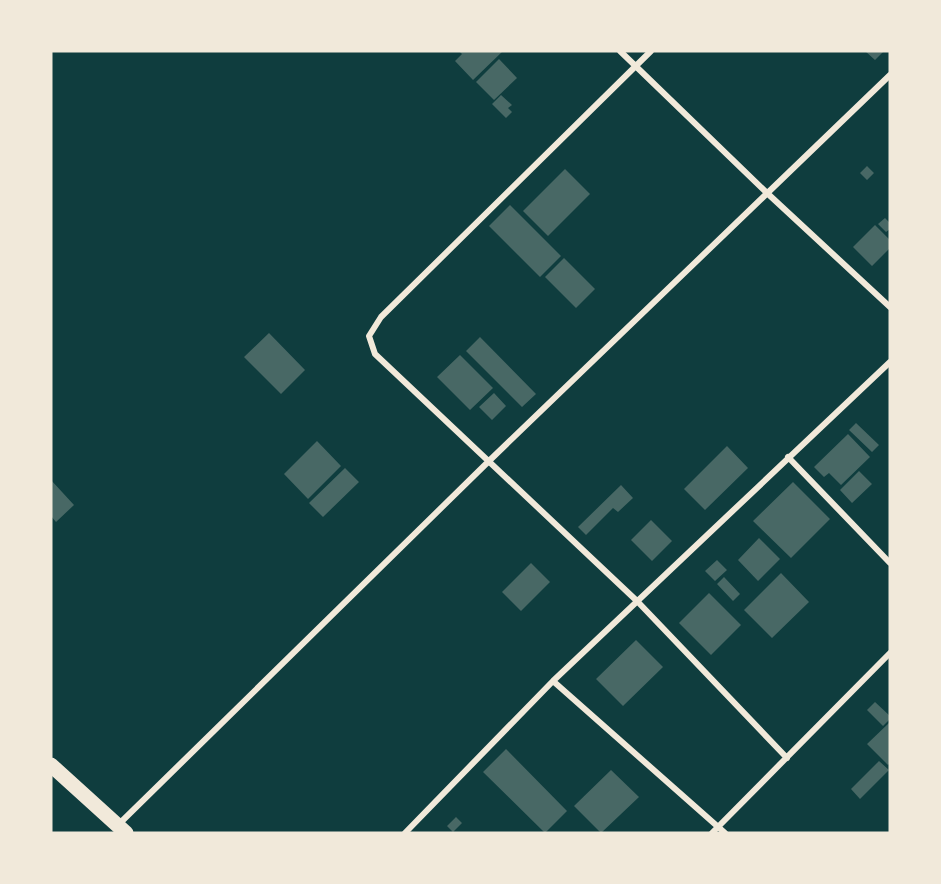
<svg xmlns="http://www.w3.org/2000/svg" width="941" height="884" font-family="Arial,sans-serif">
<rect width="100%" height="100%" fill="#0f3d3e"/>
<!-- building -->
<path fill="#486865" d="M 459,51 L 503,51 L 473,80 L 455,61 L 462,54 Z
M 865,51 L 884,51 L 875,60 Z
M 499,59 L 517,78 L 494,100 L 476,82 Z
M 501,95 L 512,105 L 508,108 L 512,112 L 506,118 L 492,104 Z
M 867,166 L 874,173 L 867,180 L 860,173 Z
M 565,169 L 590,194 L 548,236 L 523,211 Z
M 510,205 L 561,256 L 540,277 L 489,226 Z
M 885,218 L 890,223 L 890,229 L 886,232 L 878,224 Z
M 875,225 L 890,240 L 890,248 L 872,266 L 853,247 Z
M 564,258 L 595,289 L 576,308 L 545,277 Z
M 269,333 L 305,370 L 281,394 L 244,357 Z
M 480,337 L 536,394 L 522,407 L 466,351 Z
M 460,355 L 493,388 L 470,410 L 437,377 Z
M 494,393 L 506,406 L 492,420 L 479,407 Z
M 856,423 L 879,445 L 872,452 L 849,430 Z
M 848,434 L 870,457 L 841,485 L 829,473 L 824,477 L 814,467 Z
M 317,441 L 341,466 L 308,499 L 284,474 Z
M 727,446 L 748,468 L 705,510 L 684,489 Z
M 345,468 L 359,482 L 323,517 L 309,503 Z
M 859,471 L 872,484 L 852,503 L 840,490 Z
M 51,480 L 74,505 L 56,522 L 51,516 Z
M 793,482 L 830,519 L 791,558 L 753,521 Z
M 621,485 L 633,498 L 618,512 L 613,508 L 586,535 L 578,527 Z
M 651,520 L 672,541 L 652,561 L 631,540 Z
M 759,538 L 780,559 L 758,581 L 738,560 Z
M 717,560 L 727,570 L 715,581 L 705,571 Z
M 531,563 L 550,582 L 521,611 L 502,592 Z
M 781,573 L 809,602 L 772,638 L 744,610 Z
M 724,577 L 740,594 L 733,601 L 717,584 Z
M 709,593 L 741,625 L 711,655 L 679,623 Z
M 636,640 L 663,667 L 623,706 L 596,679 Z
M 875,702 L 890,716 L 890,719 L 883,726 L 867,710 Z
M 890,722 L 890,763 L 888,765 L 867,744 Z
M 506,749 L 567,811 L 545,833 L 483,772 Z
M 879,761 L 889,770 L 860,799 L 851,789 Z
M 611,770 L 639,797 L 601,833 L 574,806 Z
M 456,817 L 462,823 L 453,832 L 447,826 Z"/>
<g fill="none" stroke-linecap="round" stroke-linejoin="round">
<!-- minor -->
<path stroke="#f1e9da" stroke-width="6" d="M 620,51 L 767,193 L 890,307
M 651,51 L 381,317 L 369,336 L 375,354 L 637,601 L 787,758
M 788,457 L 890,563
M 553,681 L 725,833
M 118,825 L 489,461 L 890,75
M 405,833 L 553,681 L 890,362
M 712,833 L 890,653"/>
<!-- primary -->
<path stroke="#f1e9da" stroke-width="15" d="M 51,765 L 126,833"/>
</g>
<!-- border -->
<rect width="941" height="884" fill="none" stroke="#f1e9da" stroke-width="105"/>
</svg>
